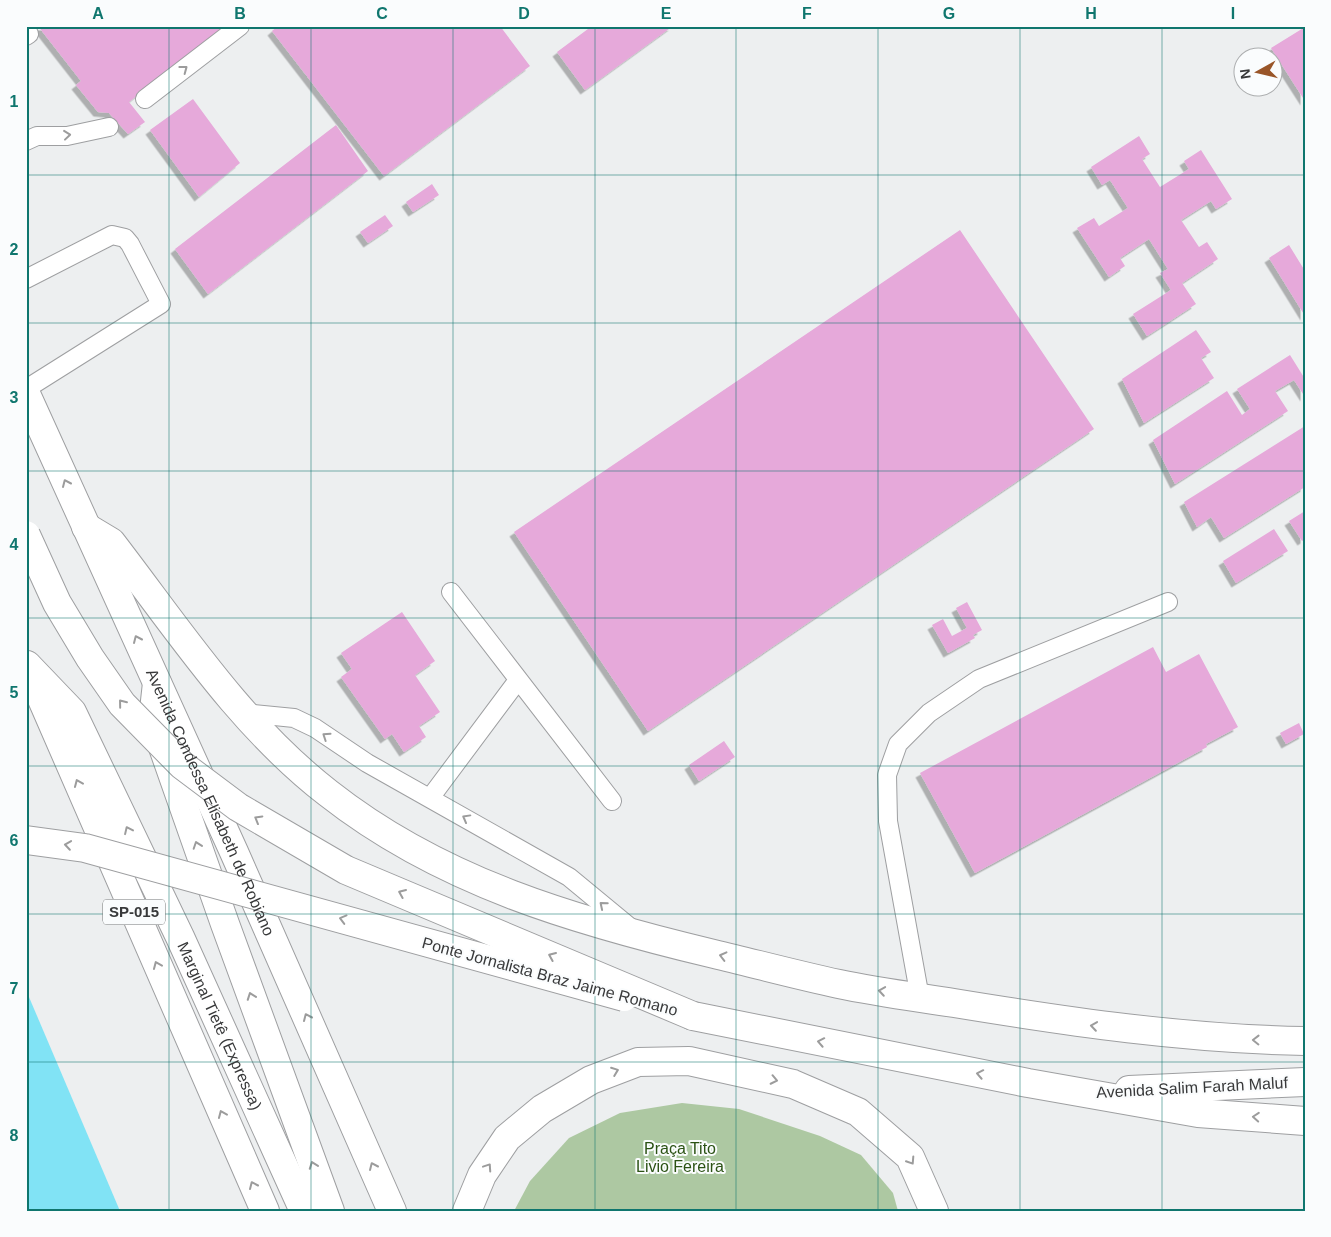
<svg xmlns="http://www.w3.org/2000/svg" width="1331" height="1237" font-family="Helvetica,sans-serif">
<defs>
<filter id="shadow"><feDropShadow dx="-4.5" dy="4.5" stdDeviation="0" flood-color="#0004"/></filter>
</defs>
<rect width="100%" height="100%" fill="#edeff0"/>
<!-- green -->
<path fill="#adc8a2" d="M 682,1103 L 739,1109 L 820,1136 L 861,1155 L 893,1193 L 898,1211 L 514,1211 L 530,1181 L 569,1138 L 620,1113 Z"/>
<!-- water -->
<path fill="#81e3f5" d="M 26,990 L 120,1211 L 26,1211 Z"/>
<!-- building -->
<path fill="#e6a9da" filter="url(#shadow)" d="M 38,26 L 225,26 L 129,102 L 145,122 L 128,134 L 109,113 L 98,112 L 76,85 L 81,81 Z
M 278,26 L 500,26 L 530,66 L 384,176 L 272,31 Z
M 592,26 L 673,26 L 585,90 L 557,52 Z
M 1305,27 L 1305,101 L 1271,48 Z
M 193,99 L 240,163 L 199,197 L 150,130 Z
M 336,125 L 368,171 L 208,294 L 175,249 Z
M 1139,136 L 1150,154 L 1142,159 L 1160,187 L 1189,169 L 1184,161 L 1201,150 L 1232,199 L 1216,209 L 1211,201 L 1181,220 L 1199,247 L 1207,242 L 1218,259 L 1182,283 L 1196,304 L 1147,336 L 1133,314 L 1171,290 L 1160,273 L 1168,269 L 1149,239 L 1120,258 L 1125,266 L 1109,277 L 1077,228 L 1094,218 L 1099,226 L 1128,208 L 1110,180 L 1102,185 L 1091,167 Z
M 432,184 L 439,195 L 413,212 L 406,202 Z
M 385,215 L 393,226 L 368,243 L 360,232 Z
M 960,230 L 1094,429 L 648,731 L 514,532 Z
M 1289,245 L 1305,271 L 1305,316 L 1269,258 Z
M 1196,330 L 1211,352 L 1201,358 L 1214,378 L 1144,423 L 1122,379 Z
M 1290,355 L 1305,379 L 1305,397 L 1294,380 L 1275,391 L 1288,411 L 1175,484 L 1153,440 L 1227,391 L 1242,415 L 1250,409 L 1237,389 Z
M 1305,426 L 1305,487 L 1224,538 L 1211,517 L 1197,527 L 1184,502 Z
M 1305,511 L 1305,539 L 1302,541 L 1289,521 Z
M 1274,529 L 1288,551 L 1236,583 L 1223,561 Z
M 967,602 L 982,630 L 973,635 L 975,638 L 948,653 L 932,625 L 943,619 L 952,636 L 967,628 L 956,608 Z
M 402,612 L 435,661 L 415,675 L 440,712 L 419,726 L 426,737 L 404,752 L 392,734 L 385,739 L 341,677 L 352,669 L 341,653 Z
M 1153,647 L 1166,672 L 1199,654 L 1238,727 L 1206,744 L 1207,747 L 975,873 L 920,773 Z
M 1299,723 L 1304,734 L 1286,744 L 1280,733 Z
M 724,741 L 735,757 L 699,781 L 689,765 Z"/>
<g fill="none" stroke-linecap="round" stroke-linejoin="round">
<defs>
<path id="service" d="M 26,36 L 29,34
M 145,99 L 240,26
M 26,141 L 37,136 L 67,136 L 109,127
M 26,279 L 112,235 L 125,238 L 130,244 L 161,304 L 26,389
M 451,592 L 612,801
M 244,713 L 294,718 L 315,728 L 367,763 L 569,877 L 632,929
M 430,798 L 518,680
M 920,998 L 888,821 L 887,775 L 898,744 L 929,713 L 979,679 L 1168,602"/>
<g id="trunk">
<path id="s1" d="M 26,394 L 234,852 L 392,1211"/>
<path d="M 86,527 L 111,542 C 178,629 240,725 328,793 C 441,882 576,921 714,954 C 756,964 797,975 839,984 C 877,992 916,997 954,1003 C 1070,1022 1186,1039 1305,1041"/>
<path d="M 693,1016 L 1028,1083 L 1198,1113 L 1305,1121"/>
<path d="M 1129,1090 L 1305,1082"/>
<path d="M 467,1211 L 482,1175 L 507,1138 L 542,1109 L 591,1080 L 638,1062 L 689,1061 L 793,1084 L 858,1112 L 910,1157 L 934,1211"/>
</g>
<g id="motorway">
<path id="s2" d="M 27,665 L 72,712 L 180,937 L 304,1211"/>
<path d="M 34,681 L 265,1211"/>
<path d="M 157,683 L 153,719 L 225,924 L 330,1211"/>
</g>
</defs>
<!-- service casing -->
<use href="#service" stroke="#9e9fa1" stroke-width="20"/>
<!-- trunk casing -->
<use href="#trunk" stroke="#9e9fa1" stroke-width="30"/>
<!-- motorway casing -->
<use href="#motorway" stroke="#9e9fa1" stroke-width="30"/>
<!-- service -->
<use href="#service" stroke="#fff" stroke-width="18"/>
<!-- trunk -->
<use href="#trunk" stroke="#fff" stroke-width="28"/>
<!-- motorway -->
<use href="#motorway" stroke="#fff" stroke-width="28"/>
<defs>
<path id="trunk-bridge" d="M 26,840 L 85,848 L 624,997"/>
<path id="motorway-bridge" d="M 26,535 L 57,603 L 90,658 L 122,704 L 182,765 L 238,807 L 346,870 L 693,1016"/>
</defs>
<!-- trunk-bridge casing -->
<use href="#trunk-bridge" stroke="#9e9fa1" stroke-width="30" stroke-linecap="butt"/>
<!-- motorway-bridge casing -->
<use href="#motorway-bridge" stroke="#9e9fa1" stroke-width="30" stroke-linecap="butt"/>
<!-- trunk-bridge -->
<use href="#trunk-bridge" stroke="#fff" stroke-width="28"/>
<!-- motorway-bridge -->
<use href="#motorway-bridge" stroke="#fff" stroke-width="28"/>
</g>
<!-- one-way arrows -->
<defs><path id="oneway-chevron" d="M-2-3.5L2.5 0L-2 3.5" fill="none" stroke-width="1.6" stroke-linecap="round" stroke-linejoin="round" transform="scale(1.25)"/></defs>
<g stroke="#9c9c9c">
<use href="#oneway-chevron" transform="translate(184 69) rotate(-37)"/>
<use href="#oneway-chevron" transform="translate(67 135) rotate(-6)"/>
<use href="#oneway-chevron" transform="translate(66 483) rotate(-114)"/>
<use href="#oneway-chevron" transform="translate(137 639) rotate(-114)"/>
<use href="#oneway-chevron" transform="translate(122 703) rotate(-129)"/>
<use href="#oneway-chevron" transform="translate(326 736) rotate(-146)"/>
<use href="#oneway-chevron" transform="translate(78 783) rotate(-113)"/>
<use href="#oneway-chevron" transform="translate(466 818) rotate(-151)"/>
<use href="#oneway-chevron" transform="translate(258 819) rotate(-150)"/>
<use href="#oneway-chevron" transform="translate(128 830) rotate(-115)"/>
<use href="#oneway-chevron" transform="translate(68 845) rotate(-172)"/>
<use href="#oneway-chevron" transform="translate(197 845) rotate(-109)"/>
<use href="#oneway-chevron" transform="translate(402 893) rotate(-157)"/>
<use href="#oneway-chevron" transform="translate(603 905) rotate(-140)"/>
<use href="#oneway-chevron" transform="translate(343 919) rotate(-165)"/>
<use href="#oneway-chevron" transform="translate(552 956) rotate(-157)"/>
<use href="#oneway-chevron" transform="translate(723 956) rotate(-166)"/>
<use href="#oneway-chevron" transform="translate(157 965) rotate(-113)"/>
<use href="#oneway-chevron" transform="translate(882 991) rotate(-171)"/>
<use href="#oneway-chevron" transform="translate(251 996) rotate(-110)"/>
<use href="#oneway-chevron" transform="translate(307 1017) rotate(-114)"/>
<use href="#oneway-chevron" transform="translate(1094 1026) rotate(-172)"/>
<use href="#oneway-chevron" transform="translate(1256 1040) rotate(-179)"/>
<use href="#oneway-chevron" transform="translate(821 1042) rotate(-169)"/>
<use href="#oneway-chevron" transform="translate(615 1071) rotate(-21)"/>
<use href="#oneway-chevron" transform="translate(980 1074) rotate(-169)"/>
<use href="#oneway-chevron" transform="translate(774 1080) rotate(12)"/>
<use href="#oneway-chevron" transform="translate(222 1114) rotate(-113)"/>
<use href="#oneway-chevron" transform="translate(1256 1117) rotate(-176)"/>
<use href="#oneway-chevron" transform="translate(911 1161) rotate(57)"/>
<use href="#oneway-chevron" transform="translate(313 1165) rotate(-110)"/>
<use href="#oneway-chevron" transform="translate(373 1166) rotate(-114)"/>
<use href="#oneway-chevron" transform="translate(488 1167) rotate(-56)"/>
<use href="#oneway-chevron" transform="translate(253 1185) rotate(-114)"/>
</g>
<!-- grid -->
<path fill="none" stroke="#0f766e" stroke-width="1" stroke-opacity="0.55" d="M 169,26 L 169,1211M 311,26 L 311,1211M 453,26 L 453,1211M 595,26 L 595,1211M 736,26 L 736,1211M 878,26 L 878,1211M 1020,26 L 1020,1211M 1162,26 L 1162,1211M 26,175 L 1305,175M 26,323 L 1305,323M 26,471 L 1305,471M 26,618 L 1305,618M 26,766 L 1305,766M 26,914 L 1305,914M 26,1062 L 1305,1062"/>
<g text-anchor="middle" stroke-width="4" stroke-linejoin="round" paint-order="stroke">
<!-- shield labels -->
<rect fill="#fafcfd" stroke="#727474" stroke-width="1" x="103" y="899.5" width="62" height="25" rx="4"/>
<g font-size="15" font-weight="bold" fill="#38393a">
<text x="134" y="917">SP-015</text>
</g>
<!-- street labels -->
<g font-size="16" fill="#38393a" stroke="#fafcfd">
<text dy="6" stroke="none"><textPath href="#s1" startOffset="448">Avenida Condessa Elisabeth de Robiano</textPath></text>
<text transform="translate(550 976) rotate(15)" y="6">Ponte Jornalista Braz Jaime Romano</text>
<text dy="6" stroke="none"><textPath href="#s2" startOffset="412">Marginal Tietê (Expressa)</textPath></text>
<text transform="translate(1192 1087) rotate(-3)" y="6">Avenida Salim Farah Maluf</text>
</g>
<!-- park labels -->
<g font-size="16" fill="#2b5214" stroke="#fafcfd">
<text x="680" y="1154">Praça Tito<tspan x="680" dy="18">Livio Fereira</tspan></text>
</g>
</g>
<!-- border -->
<rect width="1331" height="1237" fill="none" stroke="#fafcfd" stroke-width="55"/>
<!-- north arrow -->
<g transform="translate(1258 72) rotate(262)"><circle r="24" fill="#fafcfd" stroke="#acaeaf"/>
<path d="M0-4L9 19L0 12L-9 19Z" fill="#995528"/>
<text y="-8" font-size="14" font-weight="bold" text-anchor="middle" fill="#38393a">N</text>
</g>
<rect x="28" y="28" width="1276" height="1182" fill="none" stroke="#0f766e" stroke-width="2"/>
<g font-size="16" text-anchor="middle" font-weight="bold" fill="#0f766e">
<text x="98" y="19">A</text>
<text x="240" y="19">B</text>
<text x="382" y="19">C</text>
<text x="524" y="19">D</text>
<text x="666" y="19">E</text>
<text x="807" y="19">F</text>
<text x="949" y="19">G</text>
<text x="1091" y="19">H</text>
<text x="1233" y="19">I</text>
<text x="14" y="107">1</text>
<text x="14" y="255">2</text>
<text x="14" y="403">3</text>
<text x="14" y="550">4</text>
<text x="14" y="698">5</text>
<text x="14" y="846">6</text>
<text x="14" y="994">7</text>
<text x="14" y="1141">8</text>
</g>
</svg>
